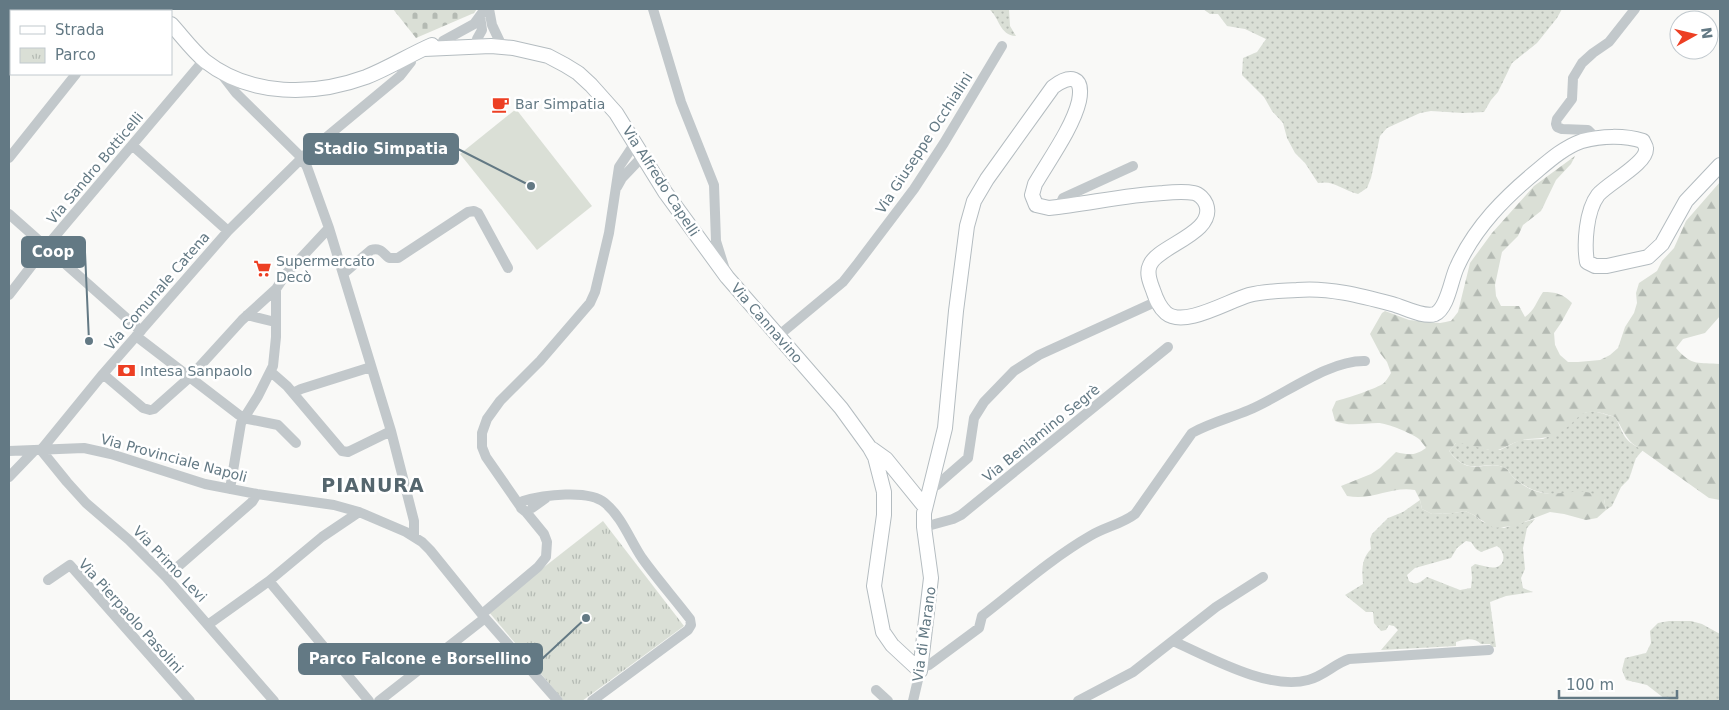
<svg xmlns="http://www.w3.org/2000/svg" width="1729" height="710" font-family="'DejaVu Sans',sans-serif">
<defs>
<pattern id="grass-dots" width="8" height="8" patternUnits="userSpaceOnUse" patternTransform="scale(1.25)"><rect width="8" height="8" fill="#dadfd6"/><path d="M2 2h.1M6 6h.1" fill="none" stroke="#b4bab3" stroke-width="1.8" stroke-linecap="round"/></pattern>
<pattern id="forest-firs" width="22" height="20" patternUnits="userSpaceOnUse" patternTransform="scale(1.25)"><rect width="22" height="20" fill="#dadfd6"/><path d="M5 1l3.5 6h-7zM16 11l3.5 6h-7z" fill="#b4bab3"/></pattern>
<pattern id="cemetery-stones" width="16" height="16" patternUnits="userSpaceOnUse" patternTransform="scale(1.25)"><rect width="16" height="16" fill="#dadfd6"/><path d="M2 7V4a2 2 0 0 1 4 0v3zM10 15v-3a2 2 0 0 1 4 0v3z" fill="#b4bab3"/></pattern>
<pattern id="park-tufts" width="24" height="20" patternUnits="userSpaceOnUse" patternTransform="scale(1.25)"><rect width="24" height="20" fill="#dadfd6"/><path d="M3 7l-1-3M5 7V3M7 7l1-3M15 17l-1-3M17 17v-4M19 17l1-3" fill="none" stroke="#b4bab3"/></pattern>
</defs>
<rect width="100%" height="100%" fill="#f9f9f7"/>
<!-- built -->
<path fill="#e7e9e8" d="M 21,9 L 72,9 L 70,11 L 19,11 Z"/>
<!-- grass -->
<path fill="url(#grass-dots)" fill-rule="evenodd" d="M 989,9 L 1009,9 L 1010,26 L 1016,36 C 999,35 1000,18 989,9 Z
M 1203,9 L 1562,9 L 1557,18 L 1537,43 L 1512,63 L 1498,92 L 1491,100 L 1484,112 L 1463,113 L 1431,111 L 1420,113 L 1387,128 L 1380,136 L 1371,178 L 1367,188 L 1358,194 C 1342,190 1334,180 1318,183 L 1305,163 L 1295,153 L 1287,138 L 1283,123 L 1272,111 L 1264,97 L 1242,75 L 1243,58 L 1257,52 L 1266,39 L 1245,29 L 1227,26 L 1218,14 L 1210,14 Z
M 1593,411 L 1615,417 C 1619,423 1621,431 1625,437 C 1629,443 1636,446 1643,450 L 1636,458 L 1629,479 L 1621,487 L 1612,506 L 1606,510 L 1604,499 C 1586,497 1545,496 1531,489 C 1525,486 1517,481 1512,476 C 1510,473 1508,469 1505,468 C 1483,458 1471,479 1449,451 L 1456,443 L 1467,443 L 1489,450 L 1500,450 L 1520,440 L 1543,439 L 1564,429 L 1582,413 Z
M 1420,500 L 1422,509 L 1432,514 L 1454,513 L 1465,511 L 1474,515 L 1483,522 L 1504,528 L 1535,519 L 1527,528 L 1523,548 L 1525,569 L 1521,578 L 1523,588 L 1533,592 L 1506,596 L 1490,602 L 1496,647 L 1492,647 L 1490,644 L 1481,644 C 1474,637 1465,639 1456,642 L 1456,646 L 1381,650 L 1398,630 L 1394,626 L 1389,625 L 1386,630 L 1381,631 L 1374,623 L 1373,612 L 1366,612 L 1345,595 L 1363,584 C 1362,571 1361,559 1371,549 L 1370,539 L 1372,534 L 1388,518 L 1403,512 ZM 1466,541 L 1471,542 L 1476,549 L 1481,552 L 1497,546 C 1504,550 1507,563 1497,567 C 1490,569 1482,565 1475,564 L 1471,567 L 1472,578 L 1471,588 L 1460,590 L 1427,577 C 1420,582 1417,586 1409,581 L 1407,575 L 1415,568 L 1451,558 L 1457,548 Z
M 1669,621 L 1691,621 L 1702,624 L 1720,634 L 1720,701 L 1677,701 L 1665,699 L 1647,685 L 1626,680 L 1622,670 L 1625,658 L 1646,653 L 1651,643 L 1650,631 L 1658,623 Z"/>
<!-- forest -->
<path fill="url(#forest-firs)" d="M 1575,156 L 1571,164 L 1556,180 L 1541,211 L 1523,225 L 1518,236 L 1502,252 L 1495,285 L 1496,296 L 1501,306 L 1519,306 L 1525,317 C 1535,310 1536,302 1543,292 C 1556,292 1563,294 1572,303 L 1561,323 L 1554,333 L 1555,345 L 1560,355 L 1568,362 L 1578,362 L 1600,360 L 1610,355 L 1618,348 L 1625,327 L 1634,313 L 1637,303 L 1636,293 L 1639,283 L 1657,271 L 1662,261 L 1674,248 L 1686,221 L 1720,182 L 1720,316 L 1705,333 L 1683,339 L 1676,348 C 1692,367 1699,362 1720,364 L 1720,500 L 1709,498 L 1633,444 C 1624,436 1622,427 1615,417 C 1573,402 1584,422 1554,435 C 1543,440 1531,437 1519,441 C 1512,443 1505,448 1498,450 C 1485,452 1471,443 1456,443 L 1449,451 C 1471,480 1485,458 1505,468 C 1509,470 1510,474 1513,477 C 1520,484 1533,492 1543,493 C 1565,496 1584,485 1604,499 L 1606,510 L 1597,518 L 1586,520 L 1564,514 L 1550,512 L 1514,526 L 1493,528 L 1474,515 L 1465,511 L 1454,513 L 1432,514 L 1422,509 L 1420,500 L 1415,490 C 1390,486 1374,501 1347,496 L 1341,486 L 1371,474 L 1380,468 L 1396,452 C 1408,455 1415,456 1426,448 C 1424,445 1421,441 1419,439 C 1411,433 1387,423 1378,423 C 1363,423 1349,427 1335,421 L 1332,410 L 1336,401 C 1345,399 1378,388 1384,383 C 1387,380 1389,376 1391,373 L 1387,362 L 1380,353 L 1370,334 L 1382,313 L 1385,311 L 1409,320 L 1440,323 L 1451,321 L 1458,312 L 1470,263 L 1492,233 L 1534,186 Z"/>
<!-- cemetery -->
<path fill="url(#cemetery-stones)" d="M 393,9 L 477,9 L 474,13 L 416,38 Z"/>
<!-- park -->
<path fill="url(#park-tufts)" d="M 603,521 L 684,626 L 582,701 L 564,701 L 488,611 Z"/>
<!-- pitch -->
<path fill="#dadfd6" d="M 516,109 L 592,206 L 537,250 L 460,154 Z"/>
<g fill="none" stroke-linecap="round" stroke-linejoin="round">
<defs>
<path id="secondary" d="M 158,9 L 160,11
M 171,24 C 182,36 192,50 205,61 C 251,97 314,96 366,77 C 389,68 409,55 432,45
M 424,49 L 491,46 L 513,48 L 548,56 L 565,65 L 578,73 L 591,85 L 616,113 L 665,192 L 727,277 L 841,408 L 870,448 L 875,457 L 884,492 L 884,515 L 874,586 L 883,632 L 892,645 L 920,671
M 872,449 L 886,459 L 925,507
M 920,671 L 931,578 L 924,527 L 924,513 L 945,428 L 956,311 L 967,226 L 974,201 L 987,179 L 1053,87 C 1070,74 1084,76 1079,101 C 1073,127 1049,160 1035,184 L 1032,195 L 1036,205 L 1049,208 C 1087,204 1125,195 1163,193 C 1173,192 1184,191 1194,193 C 1199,194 1204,199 1206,204 C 1217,233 1157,246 1150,265 C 1146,273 1150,282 1153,290 C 1156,299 1159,307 1166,313 C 1184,328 1228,301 1249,295 C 1264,291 1281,291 1297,290 C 1328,287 1362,296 1392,304 C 1404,307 1423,318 1435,314 C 1448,308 1451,279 1457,267 C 1475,227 1505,197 1538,170 C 1551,159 1565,147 1582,141 C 1601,136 1624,135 1643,141 C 1644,144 1646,146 1646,148 C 1648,163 1608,183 1598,195 C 1586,211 1584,244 1587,262 L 1595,266 L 1607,266 L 1648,257 L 1662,244 L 1686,201 L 1720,165"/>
</defs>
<!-- secondary casing -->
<use href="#secondary" stroke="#b4bcc0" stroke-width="16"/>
<!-- street -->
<path stroke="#c2c8cb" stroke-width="10" d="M 489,9 L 492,25 L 500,42
M 653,9 L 681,102 L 714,185 L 716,241 L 726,273
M 126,11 L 128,9
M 477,39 L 482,30 L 480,16
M 443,41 L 474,24 L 485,9
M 219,71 L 236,93 L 302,158 L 307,167 L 329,228 L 391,431 L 414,521 L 414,537
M 1592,139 L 1593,135 L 1588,130 L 1562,129 L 1557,127 L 1556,124 L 1557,119 L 1572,99 L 1573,78 L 1582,63 L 1593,53 L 1609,42 L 1635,9
M 132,145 L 228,231
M 9,158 L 76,74
M 617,187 L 622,178 L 643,156
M 1059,207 L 1063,198 L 1133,166
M 9,214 L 141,331
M 343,274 L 371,250 C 380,247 383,253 389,258 L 398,258 L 468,212 L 474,211 L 478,213 L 508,268
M 9,295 L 46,247 L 204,60
M 247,315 L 275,322
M 136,336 L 239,415 L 248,419 L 278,425 L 296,443
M 778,336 L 843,282 L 858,263 L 914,189 L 944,143 L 1002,46
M 271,372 L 287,386 L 342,451 L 348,452 L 391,431
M 103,374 L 143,408 L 150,410 L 154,409 L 190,377 L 242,320 L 276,289
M 293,393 L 301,389 L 371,367
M 41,450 L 103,374 L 228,231 L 306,154 L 400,76 L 411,62 L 411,56
M 41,450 L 67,482 L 86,503 L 129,540 L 166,577 L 274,701
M 9,451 L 84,448 L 111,454 L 205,484 L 257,494 L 334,505 L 359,512 L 406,532 L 422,542 L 430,550 L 485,618 L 558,701
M 9,477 L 34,451
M 230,489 L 241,423 L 258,396 L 273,366 L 276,337 L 276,289 L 286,274 L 329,228
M 929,489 L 937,485 L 968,458 L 974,418 L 984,402 L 1014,371 L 1039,355 L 1153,303
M 520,506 L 486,457 L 482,447 L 482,433 L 487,419 L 500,401 L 540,361 L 590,303 L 595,292 L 609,233 L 619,167 L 635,143
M 532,508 L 546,498
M 924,527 L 953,519 L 961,515 L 1168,347
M 166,577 L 252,502 L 257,494
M 48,580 L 70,565 L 190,701
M 269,581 L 369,701
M 482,614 L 538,567 L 546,557 L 547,542 L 544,534 L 526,512 L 521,508 L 520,504 L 523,501 C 543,495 589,489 605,503 C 622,517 630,540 642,558 C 657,579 674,598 690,619 L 691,625 L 688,630 L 592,701
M 209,624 L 269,581 L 322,537 L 359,512
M 1173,641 C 1209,657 1269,691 1308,680 C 1324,676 1334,664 1349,659 L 1489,650
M 920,668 L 929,665 L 979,628 L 982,616 C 1017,589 1052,558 1090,536 C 1105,527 1122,524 1135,514 L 1192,433 C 1210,423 1230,418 1249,410 C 1283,396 1328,360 1365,361
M 876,690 L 888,701
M 379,701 L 485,618
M 913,701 L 920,671
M 1078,701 L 1133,672 L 1216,607 L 1263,577"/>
<!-- secondary -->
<use href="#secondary" stroke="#fff" stroke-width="14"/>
</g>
<!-- icons -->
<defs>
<symbol id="cafe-bare" viewBox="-9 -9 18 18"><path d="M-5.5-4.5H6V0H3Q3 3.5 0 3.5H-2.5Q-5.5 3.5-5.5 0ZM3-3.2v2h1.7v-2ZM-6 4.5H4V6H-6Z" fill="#ed3f23" stroke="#fff" stroke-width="2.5" paint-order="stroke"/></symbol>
<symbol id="supermarket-bare" viewBox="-9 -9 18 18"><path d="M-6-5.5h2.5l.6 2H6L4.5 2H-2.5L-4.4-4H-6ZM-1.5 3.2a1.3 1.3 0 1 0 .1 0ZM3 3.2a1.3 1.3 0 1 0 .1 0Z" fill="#ed3f23" stroke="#fff" stroke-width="2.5" paint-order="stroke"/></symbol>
<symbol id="bank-bare" viewBox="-9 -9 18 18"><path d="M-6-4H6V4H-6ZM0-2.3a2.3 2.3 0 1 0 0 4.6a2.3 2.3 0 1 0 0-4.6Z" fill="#ed3f23" stroke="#fff" stroke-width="2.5" paint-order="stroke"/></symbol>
</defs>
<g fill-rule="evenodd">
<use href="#cafe-bare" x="488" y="92" width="25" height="25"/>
<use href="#supermarket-bare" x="250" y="256" width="25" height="25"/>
<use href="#bank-bare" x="114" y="358" width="25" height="25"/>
</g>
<g text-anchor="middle" stroke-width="5" stroke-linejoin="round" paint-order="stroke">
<!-- poi labels -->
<g font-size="14" fill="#637984" stroke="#fff" text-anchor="start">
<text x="515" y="109">Bar Simpatia</text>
<text x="276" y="266">Supermercato<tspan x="276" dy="16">Decò</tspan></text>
<text x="140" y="376">Intesa Sanpaolo</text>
</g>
<!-- street labels -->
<g font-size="14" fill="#637984" stroke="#fff">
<text transform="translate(924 143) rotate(-57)" y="5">Via Giuseppe Occhialini</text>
<text transform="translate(95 168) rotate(-50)" y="5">Via Sandro Botticelli</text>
<text transform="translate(661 181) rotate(57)" y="5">Via Alfredo Capelli</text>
<text transform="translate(157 291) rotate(-49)" y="5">Via Comunale Catena</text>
<text transform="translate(767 323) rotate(49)" y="5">Via Cannavino</text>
<text transform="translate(1041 433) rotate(-39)" y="5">Via Beniamino Segrè</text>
<text transform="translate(174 458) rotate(15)" y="5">Via Provinciale Napoli</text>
<text transform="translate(170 564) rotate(46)" y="5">Via Primo Levi</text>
<text transform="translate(131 616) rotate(48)" y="5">Via Pierpaolo Pasolini</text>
<text transform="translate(924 634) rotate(-82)" y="5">Via di Marano</text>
</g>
<!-- district labels -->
<g font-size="19" font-weight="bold" letter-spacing="1" fill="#55666e" stroke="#fff">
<text x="373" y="492">PIANURA</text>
</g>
</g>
<!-- callouts -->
<path fill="none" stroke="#637984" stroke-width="2" d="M531 186L458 149M89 341L85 252M586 618L542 659"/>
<g fill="#637984" stroke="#fff" stroke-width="2">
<circle cx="531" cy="186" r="5"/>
<circle cx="89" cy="341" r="5"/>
<circle cx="586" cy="618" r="5"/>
</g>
<g fill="#637984" stroke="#637984" stroke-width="2">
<rect x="304" y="134" width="154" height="30" rx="5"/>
<rect x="22" y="237" width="63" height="30" rx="5"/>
<rect x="299" y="644" width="243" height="30" rx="5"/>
</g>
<g font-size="15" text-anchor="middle" font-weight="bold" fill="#fff">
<text x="381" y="154">Stadio Simpatia</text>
<text x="53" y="257">Coop</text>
<text x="420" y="664">Parco Falcone e Borsellino</text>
</g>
<!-- border -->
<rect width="1729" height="710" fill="none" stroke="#637984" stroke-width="20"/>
<!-- legend -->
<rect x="10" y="10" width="162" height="65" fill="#ffffff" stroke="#c1c9ce"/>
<rect x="20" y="26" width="25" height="8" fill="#ffffff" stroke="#c1c9ce"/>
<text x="55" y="35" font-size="15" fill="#637984">Strada</text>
<rect x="20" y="48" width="25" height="15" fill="url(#park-tufts)" stroke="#c1c9ce"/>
<text x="55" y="60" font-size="15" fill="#637984">Parco</text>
<!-- north arrow -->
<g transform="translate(1694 35) rotate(82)"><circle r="24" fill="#ffffff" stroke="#c1c9ce"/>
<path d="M0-4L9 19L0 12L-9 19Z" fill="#ed3f23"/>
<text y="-8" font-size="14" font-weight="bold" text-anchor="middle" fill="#637984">N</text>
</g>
<!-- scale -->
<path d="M1559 690v8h118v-8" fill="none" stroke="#637984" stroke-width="2.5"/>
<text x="1566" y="690" font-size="15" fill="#637984" stroke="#ffffff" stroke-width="4" paint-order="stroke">100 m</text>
</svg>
